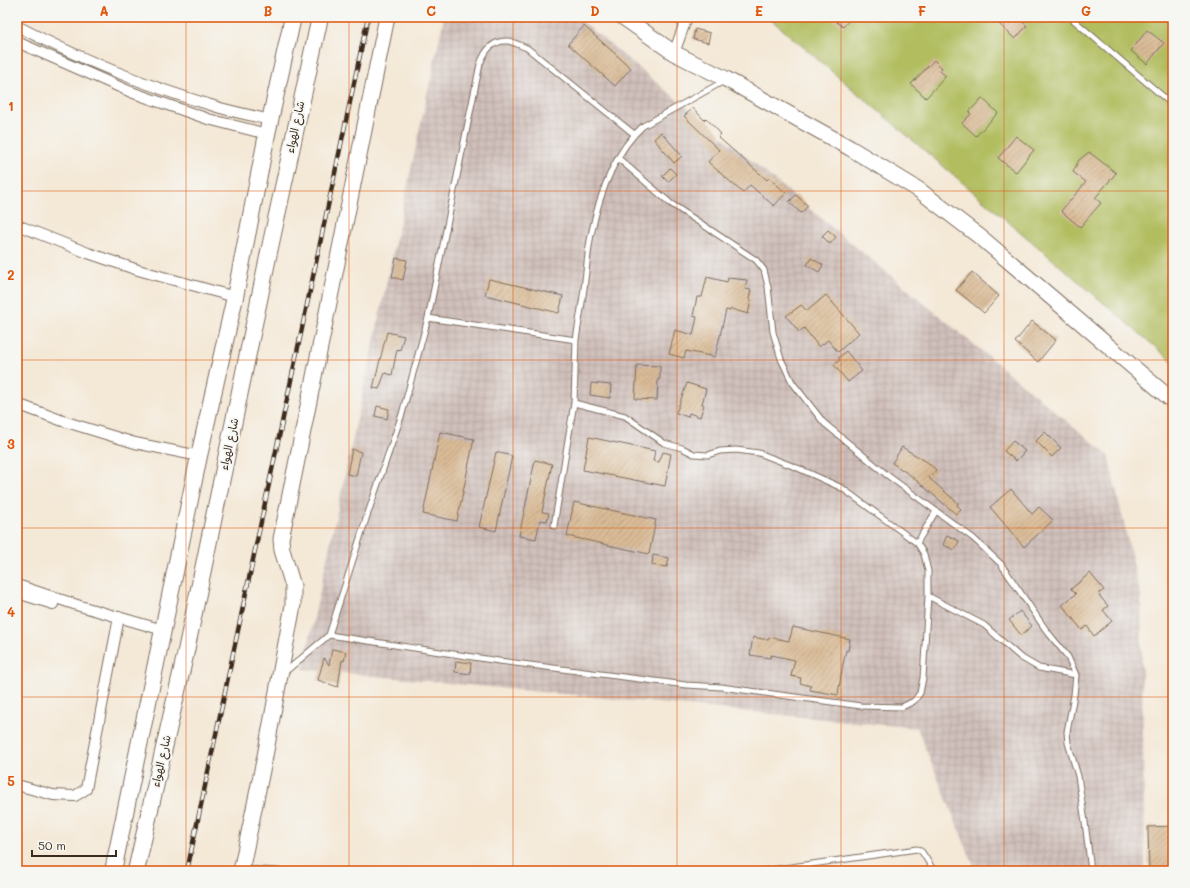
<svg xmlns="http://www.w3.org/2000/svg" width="1190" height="888" font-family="Mali,'Playpen Sans Arabic',sans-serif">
<defs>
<pattern id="industrial-grid" width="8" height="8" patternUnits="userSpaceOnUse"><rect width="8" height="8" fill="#d0c0bb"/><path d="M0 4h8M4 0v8" fill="none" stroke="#b4a5a0"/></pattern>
<pattern id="building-hatch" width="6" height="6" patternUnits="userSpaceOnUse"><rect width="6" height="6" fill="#dabc97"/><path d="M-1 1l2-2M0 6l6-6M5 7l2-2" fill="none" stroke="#b2997b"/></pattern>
</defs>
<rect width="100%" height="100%" fill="#f6f6f2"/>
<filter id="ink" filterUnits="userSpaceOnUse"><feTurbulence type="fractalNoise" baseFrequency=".025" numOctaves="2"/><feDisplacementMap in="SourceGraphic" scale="8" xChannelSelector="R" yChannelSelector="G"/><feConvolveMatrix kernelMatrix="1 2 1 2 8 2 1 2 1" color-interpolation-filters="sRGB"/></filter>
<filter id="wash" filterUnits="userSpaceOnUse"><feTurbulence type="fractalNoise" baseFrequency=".012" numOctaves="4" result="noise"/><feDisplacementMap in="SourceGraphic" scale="16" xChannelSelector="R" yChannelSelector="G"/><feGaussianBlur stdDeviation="0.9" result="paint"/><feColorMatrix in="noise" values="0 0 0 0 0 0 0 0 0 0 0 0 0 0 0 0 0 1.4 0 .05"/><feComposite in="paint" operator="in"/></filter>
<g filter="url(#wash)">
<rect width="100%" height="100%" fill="#f4e8d6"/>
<!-- industrial -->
<path fill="url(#industrial-grid)" d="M 444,17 L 577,17 L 1108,455 L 1141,597 L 1145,871 L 976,871 L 917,728 L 303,669 Z"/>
<!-- grass -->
<path fill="#b1bd5f" stroke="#76743e" d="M 768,17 L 1173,17 L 1173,362 Z"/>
<g id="blocks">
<!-- building -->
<path fill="url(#building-hatch)" d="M 831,17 L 852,17 L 843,27 Z
M 1002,17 L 1018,17 L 1027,26 L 1015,39 L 997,22 Z
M 584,26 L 631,68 L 615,86 L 568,44 Z
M 695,29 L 710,33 L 708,43 L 693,39 Z
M 1147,30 L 1164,43 L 1147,64 L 1131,51 Z
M 934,60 L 942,68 L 940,71 L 946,76 L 926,98 L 911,84 Z
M 982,98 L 998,113 L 976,136 L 962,123 L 971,114 L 969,112 Z
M 693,108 L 704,120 L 706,118 L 721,134 L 718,137 L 767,180 L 769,178 L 786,193 L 774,206 L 750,185 L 743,193 L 708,162 L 719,150 L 684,116 Z
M 661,132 L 682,156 L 674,163 L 654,139 Z
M 1016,136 L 1034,150 L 1016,172 L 998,158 Z
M 1089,152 L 1116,173 L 1095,198 L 1101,203 L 1080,227 L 1061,211 L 1086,182 L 1073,172 L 1079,160 Z
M 670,168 L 676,174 L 668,182 L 662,176 Z
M 796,195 L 808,206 L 801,213 L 789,202 Z
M 828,230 L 836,237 L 830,244 L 822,236 Z
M 396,258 L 407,260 L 403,280 L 392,277 Z
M 811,258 L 823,265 L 819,272 L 807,265 Z
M 972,272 L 999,296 L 984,313 L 956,290 Z
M 707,277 L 727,282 L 728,278 L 747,280 L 745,289 L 751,290 L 749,299 L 751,300 L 748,314 L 731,309 L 730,311 L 726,310 L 715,357 L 686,351 L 684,358 L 669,354 L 675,330 L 693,335 L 697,317 L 693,316 L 697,297 L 702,297 Z
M 489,279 L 563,296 L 559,313 L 485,295 Z
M 826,295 L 859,333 L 838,352 L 828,340 L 819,347 L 804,328 L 799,332 L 786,316 L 801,305 L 807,311 Z
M 1032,321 L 1056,340 L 1038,362 L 1015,342 Z
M 387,332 L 404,336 L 400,350 L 397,349 L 392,375 L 385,373 L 379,389 L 373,388 Z
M 846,351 L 862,371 L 848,382 L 834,365 L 840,360 L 838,358 Z
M 637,365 L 660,366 L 660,379 L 658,379 L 657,400 L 635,399 Z
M 591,383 L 611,385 L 610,398 L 590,395 Z
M 687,383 L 706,389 L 702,404 L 704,405 L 700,417 L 689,413 L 688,417 L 676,413 Z
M 377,406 L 389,409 L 387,419 L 375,416 Z
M 440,432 L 474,439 L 457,521 L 423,514 Z
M 1045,432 L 1061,448 L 1052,457 L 1036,441 Z
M 589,437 L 655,451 L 653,461 L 659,462 L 663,452 L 671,454 L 665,486 L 583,470 Z
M 1013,441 L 1025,451 L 1016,461 L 1004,451 Z
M 902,447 L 927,462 L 936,470 L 929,478 L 958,503 L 957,505 L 961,509 L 956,514 L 910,475 L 892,463 Z
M 352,449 L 361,452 L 356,476 L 347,474 Z
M 496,452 L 512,456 L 496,531 L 479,527 Z
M 535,460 L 552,464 L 542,512 L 549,513 L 547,521 L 540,520 L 536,539 L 519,536 Z
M 1011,489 L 1032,514 L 1039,507 L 1053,520 L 1024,547 L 990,507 Z
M 574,502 L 656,520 L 649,554 L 567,536 Z
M 947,535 L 959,541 L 955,550 L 943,545 Z
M 653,555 L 669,558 L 667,567 L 652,565 Z
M 1090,573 L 1104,590 L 1098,594 L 1108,606 L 1103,610 L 1112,621 L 1094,636 L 1087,626 L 1082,630 L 1062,605 L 1076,594 L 1071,589 Z
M 1020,611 L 1032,626 L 1021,635 L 1009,620 Z
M 793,627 L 850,639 L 848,651 L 846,650 L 842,669 L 838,695 L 810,690 L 811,686 L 800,683 L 801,678 L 791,676 L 795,660 L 771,655 L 770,658 L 750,655 L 753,637 L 768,640 L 769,637 L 789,641 Z
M 332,649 L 346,652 L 344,661 L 342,660 L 338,687 L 318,680 L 324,658 L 329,665 Z
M 456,661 L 471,663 L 470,674 L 455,672 Z
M 1173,826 L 1173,871 L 1149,871 L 1148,827 Z"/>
</g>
</g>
<g filter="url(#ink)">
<use href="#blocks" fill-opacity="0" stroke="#7c6c5e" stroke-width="1"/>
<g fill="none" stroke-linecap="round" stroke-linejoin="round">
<defs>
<path id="lane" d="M 1070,17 L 1173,105
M 618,158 L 670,203 L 756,260 L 764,270 L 768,287 L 773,332 L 781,359 L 792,382 L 824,423 L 887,475 L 973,538 L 1001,564 L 1046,630 L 1068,657 L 1076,675 L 1074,695 L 1067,732 L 1068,743 L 1078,776 L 1085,822 L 1091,871
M 428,318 L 576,340 C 579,320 583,300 585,280 C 587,265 588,249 591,235 C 599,196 613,153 643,126 L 724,81
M 554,526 L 574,403 L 576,340
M 917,543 L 936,511
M 928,596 L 984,625 L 1020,657 L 1039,668 L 1076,675
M 329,635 L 499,661 L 686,685 L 721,687 L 861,706 L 902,707 L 914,701 L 920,693 L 923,678 L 928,596 L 928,571 L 924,554 L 917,543 L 842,488 L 800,469 L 759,453 L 736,450 L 720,451 L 708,455 L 694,454 L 682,448 L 664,443 L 625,416 L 574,403
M 285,672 L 329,635 L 367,516 L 402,414 L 428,318 L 480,64 C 485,51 492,40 508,41 C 514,42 521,46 527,48 L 634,134
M 243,869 L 278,871
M 763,871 L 917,849 L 922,852 L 934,871"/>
<path id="street" d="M 17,26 C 80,59 146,86 214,106 C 232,112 251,115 270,120
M 17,42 L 131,92 L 208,119 L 267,134
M 674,53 L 687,17
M 17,225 L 88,253 L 138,270 L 235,297
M 17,404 L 63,421 L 135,443 L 199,456
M 17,585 L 80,606 L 163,630
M 17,593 L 53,604
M 17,785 L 53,795 L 75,796 L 86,789 L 119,617"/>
<path id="secondary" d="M 623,17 L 674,53 L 726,79 L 850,148 L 919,190 L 984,240 L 1173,401
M 241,871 L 265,756 L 293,605 L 293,586 L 282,550 L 281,539 L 387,17"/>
<path id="primary" d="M 113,871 L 199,456 L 235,297 L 267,134 L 293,17
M 136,871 L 185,656 L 269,252 L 320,17"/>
</defs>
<!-- lane casing -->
<use href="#lane" stroke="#7c6c5e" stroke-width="7"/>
<!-- street casing -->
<use href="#street" stroke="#7c6c5e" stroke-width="12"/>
<!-- secondary casing -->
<use href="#secondary" stroke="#7c6c5e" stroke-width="17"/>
<!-- primary casing -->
<use href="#primary" stroke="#7c6c5e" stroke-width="18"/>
<!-- lane -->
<use href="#lane" stroke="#fff" stroke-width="5"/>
<!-- street -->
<use href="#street" stroke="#fff" stroke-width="10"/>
<!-- secondary -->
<use href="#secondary" stroke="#fff" stroke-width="15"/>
<!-- primary -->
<use href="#primary" stroke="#fff" stroke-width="16"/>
<defs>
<path id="rail" d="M 187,871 L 368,17"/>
</defs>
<!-- rail casing -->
<use href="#rail" stroke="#3b2a1e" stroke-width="4.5"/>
<!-- rail -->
<use href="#rail" stroke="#f6f6f2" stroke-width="3" stroke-dasharray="9" stroke-linecap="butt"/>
</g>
</g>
<!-- grid -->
<path fill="none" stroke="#df570d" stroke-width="1" stroke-opacity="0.55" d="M 186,17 L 186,871M 349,17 L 349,871M 513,17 L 513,871M 677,17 L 677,871M 841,17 L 841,871M 1004,17 L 1004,871M 17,191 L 1173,191M 17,360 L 1173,360M 17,528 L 1173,528M 17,697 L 1173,697"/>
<g text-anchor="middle" stroke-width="4" stroke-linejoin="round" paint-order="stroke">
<!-- street labels -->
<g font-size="11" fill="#3b2a1e" stroke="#f6f6f2">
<text transform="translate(295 127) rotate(-78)" y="4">شارع الهواء</text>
<text transform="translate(229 444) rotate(-78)" y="4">شارع الهواء</text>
<text transform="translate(161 761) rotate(-77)" y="4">شارع الهواء</text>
</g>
</g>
<!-- margin -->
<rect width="1190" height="888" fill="none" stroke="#f6f6f2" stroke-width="44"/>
<!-- scale -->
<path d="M32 850v6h84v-6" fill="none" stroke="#3b2a1e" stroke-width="2"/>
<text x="38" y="850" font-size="12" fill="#3b2a1e" stroke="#f6f6f2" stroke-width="3" paint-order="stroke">50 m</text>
<rect x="22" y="22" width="1146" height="844" fill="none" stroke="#df570d" stroke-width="1.5"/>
<g font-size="13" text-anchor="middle" font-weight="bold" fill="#df570d">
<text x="104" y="16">A</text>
<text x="268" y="16">B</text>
<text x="431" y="16">C</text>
<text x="595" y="16">D</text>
<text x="759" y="16">E</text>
<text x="922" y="16">F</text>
<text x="1086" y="16">G</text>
<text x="11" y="111">1</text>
<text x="11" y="280">2</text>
<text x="11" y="449">3</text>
<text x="11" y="617">4</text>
<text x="11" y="786">5</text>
</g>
</svg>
